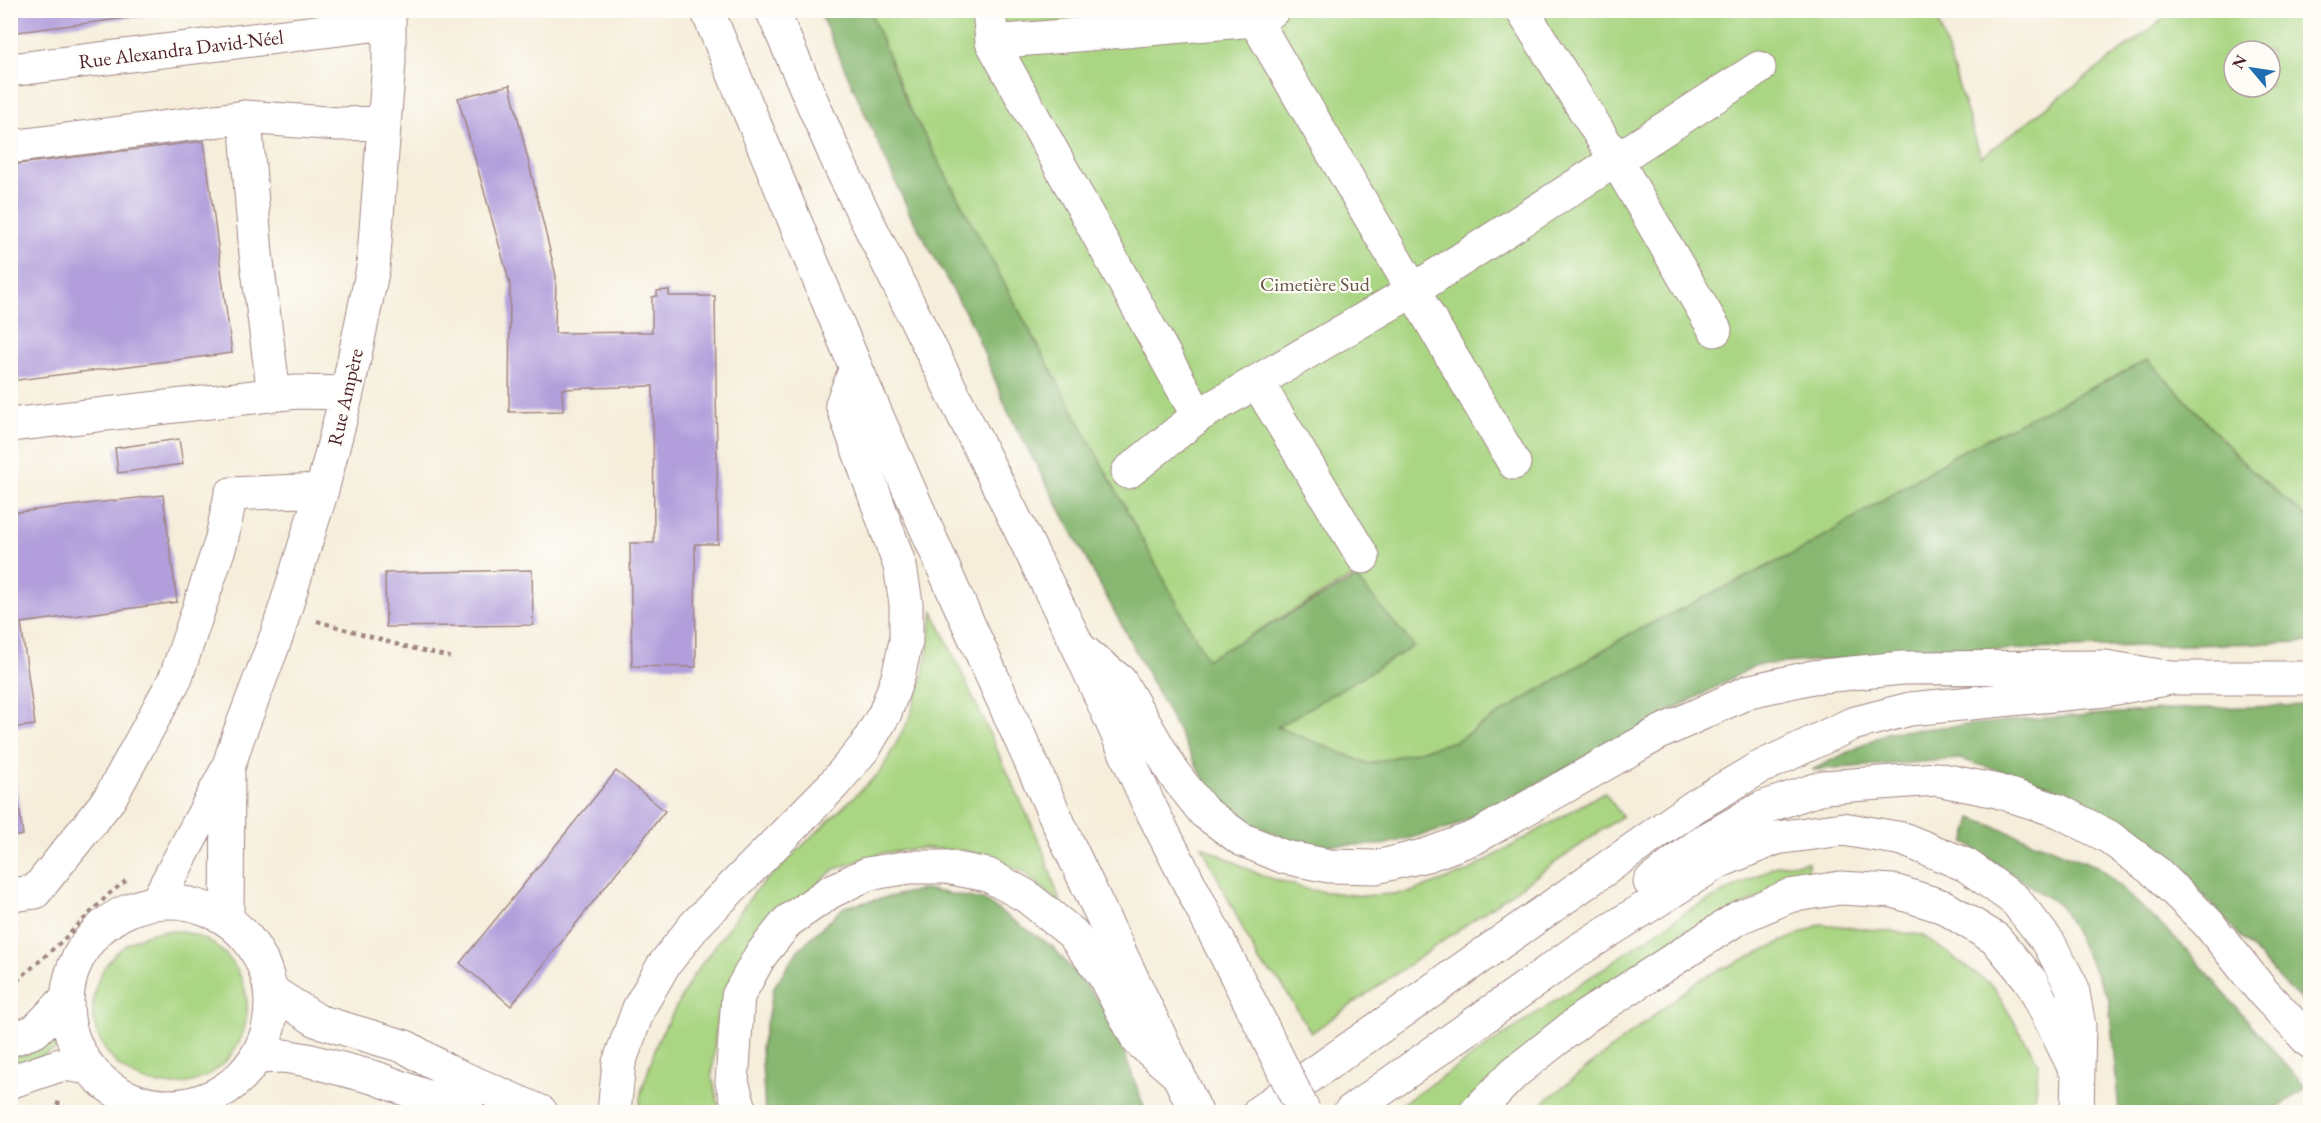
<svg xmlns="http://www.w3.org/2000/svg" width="2321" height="1123" font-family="'EB Garamond',serif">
<rect width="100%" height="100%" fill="#fdfcf7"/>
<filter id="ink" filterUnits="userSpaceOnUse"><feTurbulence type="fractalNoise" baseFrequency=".0167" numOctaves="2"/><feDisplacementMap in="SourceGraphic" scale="12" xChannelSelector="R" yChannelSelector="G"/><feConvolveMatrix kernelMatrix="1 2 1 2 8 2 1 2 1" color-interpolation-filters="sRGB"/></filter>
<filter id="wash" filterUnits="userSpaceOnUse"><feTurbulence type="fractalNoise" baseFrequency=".008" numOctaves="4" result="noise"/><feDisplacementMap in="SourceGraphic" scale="24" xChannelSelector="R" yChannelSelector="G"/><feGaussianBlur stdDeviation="1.35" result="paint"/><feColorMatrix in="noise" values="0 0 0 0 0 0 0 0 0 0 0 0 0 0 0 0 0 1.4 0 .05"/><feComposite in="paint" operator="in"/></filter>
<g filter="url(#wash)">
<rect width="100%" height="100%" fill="#f6eedb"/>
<!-- green -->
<path fill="#aad683" stroke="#7a7a57" stroke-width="1.5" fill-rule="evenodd" d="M 870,11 L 1935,11 L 1981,157 L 2174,11 L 2310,11 L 2310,516 L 2305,516 L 2249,468 L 2148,360 L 1960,452 L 1807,547 L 1628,635 L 1456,741 L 1369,764 L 1276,727 L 1413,646 L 1356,578 L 1368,568 L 1207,660 L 908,105 ZM 2234,51 L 2270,51 L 2270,87 L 2234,87 Z
M 933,611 L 1041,845 L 1061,904 L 1022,871 L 970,851 L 924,848 L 883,853 L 835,869 L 784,912 L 744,964 L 717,1017 L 712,1076 L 720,1112 L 639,1112 L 641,1093 L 658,1040 L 693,976 L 756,890 L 881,771 L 910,718 L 926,663 Z
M 1604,792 L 1622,816 L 1311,1033 L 1281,983 L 1260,963 L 1202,846 L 1260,875 L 1310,890 L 1363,896 L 1408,893 L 1467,872 Z
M 1808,862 L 1808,874 L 1718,918 L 1461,1112 L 1390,1112 L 1688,911 L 1778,865 Z
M 1821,924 L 1922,935 L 1993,986 L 2039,1064 L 2032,1112 L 1531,1112 L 1700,979 Z
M93 1008a77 77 0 1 1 154 0a77 77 0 1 1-154 0Z
M 56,1041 L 60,1048 L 11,1070 L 11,1057 L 27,1054 Z"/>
<!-- forest -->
<path fill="#87b771" stroke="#686b4e" stroke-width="1.5" d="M 819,11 L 870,11 L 908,105 L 1207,659 L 1356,578 L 1414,646 L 1277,727 L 1369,764 L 1456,741 L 1628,635 L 1807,547 L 1960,452 L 2148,360 L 2249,468 L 2305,516 L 2310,516 L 2310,642 L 1949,651 L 1756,665 L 1516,795 L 1450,828 L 1382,845 L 1301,845 L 1247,822 L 1208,787 L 1008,412 L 973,326 L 910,214 Z
M 2310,705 L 2310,1008 L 2283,983 L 2171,860 L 2052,786 L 1960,759 L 1812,770 L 1889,732 L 2032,719 L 2177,709 Z
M 1972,818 L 2099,867 L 2186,949 L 2306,1088 L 2271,1112 L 2119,1112 L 2109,999 L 2061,906 L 1965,843 Z
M 924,889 L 983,900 L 1053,947 L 1109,1013 L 1146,1112 L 765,1112 L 761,1047 L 774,987 L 798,950 L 844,907 Z"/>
<g id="blocks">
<!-- building -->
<path fill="#b19edb" d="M 10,10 L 174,10 L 174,12 L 10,33 Z
M 510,85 L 556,276 L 555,333 L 652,332 L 652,297 L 657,296 L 657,291 L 669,290 L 669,296 L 715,296 L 718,544 L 695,544 L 696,667 L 632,666 L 630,543 L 654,543 L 653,386 L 562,389 L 563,411 L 509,412 L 510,284 L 458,98 Z
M 204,141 L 232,353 L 10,381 L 10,165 Z
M 179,439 L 183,464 L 118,473 L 115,448 Z
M 163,495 L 177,602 L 21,623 L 35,725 L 10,728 L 10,513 Z
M 532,570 L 533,625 L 386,627 L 385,573 Z
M 12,756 L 23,835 L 10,837 L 10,757 Z
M 616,771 L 665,811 L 511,1006 L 460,963 Z"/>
</g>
</g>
<g filter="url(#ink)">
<use href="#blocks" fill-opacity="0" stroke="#a08683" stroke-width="1.5"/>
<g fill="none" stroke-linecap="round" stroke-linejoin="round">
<defs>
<path id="minor" d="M 989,10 L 992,42 L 1255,20 L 1273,10
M 1253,10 L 1255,20 L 1514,463
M 1522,10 L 1616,160 L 1715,330
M 992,42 L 1198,416
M 10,70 L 388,23
M 245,117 L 256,254 L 274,395
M 10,147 L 245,117 L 339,124 L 384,123
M 1257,382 L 1363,557
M 10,425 L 297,392 L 347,393
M 1128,472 L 1198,416 L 1412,291 L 1759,68
M 10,895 L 35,892 L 110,798 L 176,677 L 221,542 L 231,494 L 322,490
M67 1004a102 102 0 1 1 204 0a102 102 0 1 1-204 0Z
M 156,903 L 228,768 L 238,737 L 277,635 L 322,490 L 347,393 L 373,268 L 389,62 L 389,10
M 227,920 L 228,775
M 10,1040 L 35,1031 L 67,998
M 10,1082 L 63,1064 L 89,1068"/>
<path id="major" d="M 707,10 L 856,368 L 954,592 L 1068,844 L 1196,1112
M 772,10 L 841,168 L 1079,648 L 1148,803 L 1255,1012"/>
<path id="highway" d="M 1079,648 L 1120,681 L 1174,774 L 1204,812 L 1241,839 L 1284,857 L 1329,866 L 1376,867 L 1427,855 L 1476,837 L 1661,732 L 1750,691 L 1813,677 L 1902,668 L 2106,667 L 2171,678
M 1650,882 L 1704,841 L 1762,808 L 1824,787 L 1937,779 L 1997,791 L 2059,811 L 2109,837 L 2157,873 L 2208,923 L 2263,992 L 2310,1042
M 271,991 L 318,1021 L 406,1047 L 449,1072 L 541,1112
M 257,1057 L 284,1056 L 307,1060 L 376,1078 L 467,1112
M 614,1112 L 619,1063 L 639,1008 L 663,966 L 695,925 L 833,785 L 865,747 L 885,713 L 898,677 L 906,641 L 906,603 L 900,566 L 842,404 L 856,368
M 741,1112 L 732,1082 L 738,996 L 760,956 L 788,921 L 830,892 L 867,874 L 910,867 L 946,867 L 988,875 L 1026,896 L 1073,934 L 1103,974 L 1138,1040 L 1176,1073
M 1259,1112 L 1695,806 L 1757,769 L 1852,724 L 1910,709 L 2105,690 L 2171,678 L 2310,678
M 1350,1112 L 1577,951 L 1718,862 L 1776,838 L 1843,829 L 1903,839 L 1966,865 L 2015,900 L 2049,943 L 2072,987 L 2079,1026 L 2077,1112
M 1476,1112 L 1514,1073 L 1586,1016 L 1738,918 L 1789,896 L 1840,888 L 1894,891 L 1944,907 L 1996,939 L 2031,981 L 2076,1071"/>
</defs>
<!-- minor casing -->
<use href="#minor" stroke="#a08683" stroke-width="35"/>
<!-- major casing -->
<use href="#major" stroke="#a08683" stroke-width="35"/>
<!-- highway casing -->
<use href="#highway" stroke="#a08683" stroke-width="35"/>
<!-- path -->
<path stroke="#a08683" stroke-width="4" stroke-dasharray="4.5 4.5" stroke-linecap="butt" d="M 317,621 L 406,647 L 450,657
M 10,987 L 61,942 L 109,894 L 127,880
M 56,1103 L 63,1105 L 69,1112"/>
<!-- minor -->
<use href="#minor" stroke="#fff" stroke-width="33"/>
<!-- major -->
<use href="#major" stroke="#fff" stroke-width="33"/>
<!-- highway -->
<use href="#highway" stroke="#fff" stroke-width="33"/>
<defs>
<path id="major-bridge" d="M 1255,1012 L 1304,1112"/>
</defs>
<!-- major-bridge casing -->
<use href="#major-bridge" stroke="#a08683" stroke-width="35" stroke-linecap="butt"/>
<!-- major-bridge -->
<use href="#major-bridge" stroke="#fff" stroke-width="33"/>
</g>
</g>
<g text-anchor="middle" stroke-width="4.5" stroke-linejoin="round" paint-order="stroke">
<!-- street labels -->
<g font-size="20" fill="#4a1f2b" stroke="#fdfcf7">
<text transform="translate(181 49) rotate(-7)" y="7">Rue Alexandra David-Néel</text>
<text transform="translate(345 397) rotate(-77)" y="7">Rue Ampère</text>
</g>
<!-- park labels -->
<g font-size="20" fill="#675645" stroke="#fdfcf7">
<text x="1315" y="291">Cimetière Sud</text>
</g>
</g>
<!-- margin -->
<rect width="2321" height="1123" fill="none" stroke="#fdfcf7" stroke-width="36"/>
<!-- north arrow -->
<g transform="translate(2252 69) rotate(299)"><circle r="28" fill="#fdfcf7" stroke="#b5a4a5" stroke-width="1.5"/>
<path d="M0-4.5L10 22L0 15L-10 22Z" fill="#1f6fb2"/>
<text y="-9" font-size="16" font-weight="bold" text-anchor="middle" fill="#4a1f2b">N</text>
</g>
</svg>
